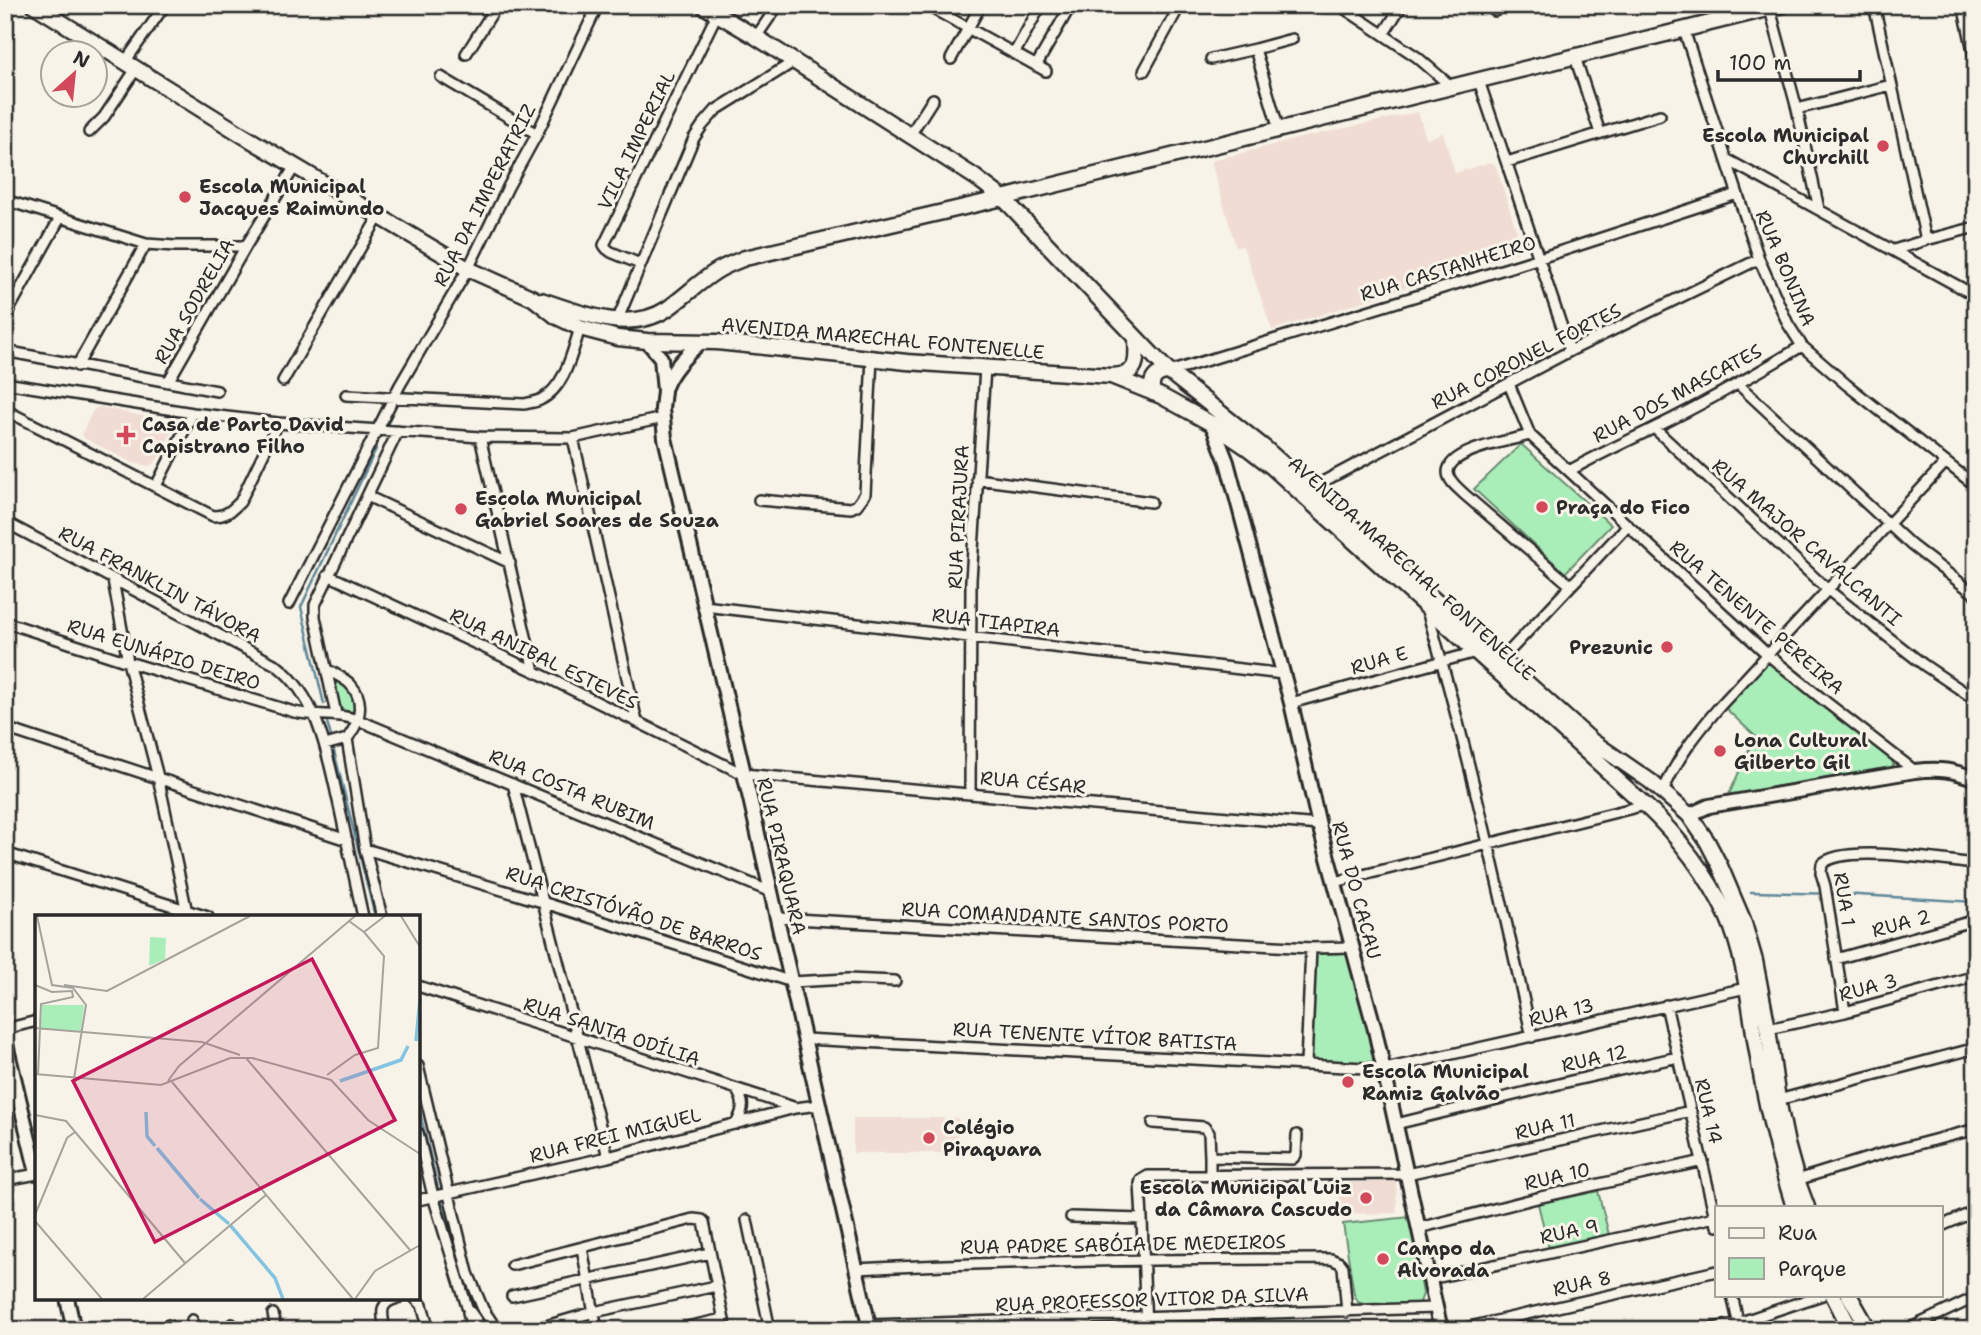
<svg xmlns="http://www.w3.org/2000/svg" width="1981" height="1335" font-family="'Shantell Sans',sans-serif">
<rect width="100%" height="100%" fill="#f7f3e8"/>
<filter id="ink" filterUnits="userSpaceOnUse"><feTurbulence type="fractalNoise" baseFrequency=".0143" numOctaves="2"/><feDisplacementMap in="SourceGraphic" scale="14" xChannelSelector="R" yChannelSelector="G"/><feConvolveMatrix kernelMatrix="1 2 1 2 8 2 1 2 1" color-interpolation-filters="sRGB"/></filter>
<g filter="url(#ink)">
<!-- built -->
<path fill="#f0dcd3" d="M 1418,112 L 1426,139 L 1443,133 L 1455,173 L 1491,162 L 1496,166 L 1520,242 L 1517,253 L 1272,330 L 1243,246 L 1236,247 L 1211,161 L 1300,138 Z
M 100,407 L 171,422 L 174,426 L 173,430 L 156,462 L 149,466 L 133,463 L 84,438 L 82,433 L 92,412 L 95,409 Z
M 853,1118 L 958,1118 L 958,1153 L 853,1153 Z
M 1396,1181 L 1397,1213 L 1340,1214 L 1339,1183 Z"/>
<!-- green -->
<path fill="#a9eeb9" stroke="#6a8c72" stroke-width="2" d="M 1521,444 L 1611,525 L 1565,573 L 1474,489 Z
M 1765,660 L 1824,706 L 1892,755 L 1893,765 L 1888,773 L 1727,799 L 1755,736 L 1725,708 Z
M 332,679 C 352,686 356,696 355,716 L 341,708 Z
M 1351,953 L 1379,1064 L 1311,1059 L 1316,954 Z
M 1598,1191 L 1609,1235 L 1549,1248 L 1538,1204 Z
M 1410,1217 L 1423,1294 L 1420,1302 L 1414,1307 L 1368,1306 L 1358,1302 L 1354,1294 L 1343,1224 Z"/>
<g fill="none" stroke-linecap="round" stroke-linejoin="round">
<!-- stream -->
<path stroke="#5f8799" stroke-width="2.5" d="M 388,423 L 390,418
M 324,704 L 301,607 L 376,449
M 327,722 L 332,740
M 333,747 L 375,917
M 1751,892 L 1842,894 L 1976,902
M 418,1105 L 438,1188
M 442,1202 L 471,1305 L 489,1330"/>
<defs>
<path id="street" d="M 926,5 L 1046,71
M 1339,5 L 1417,57 L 1453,88
M 1486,5 L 1495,11
M 1704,5 L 1727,18
M 1874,5 L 1926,240
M 1963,5 L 1976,64
M 1770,9 L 1797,109 L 1819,209
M 1684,30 L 1759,259 L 1788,324 L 1802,346 L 1847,385 L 1976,486
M 1384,33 L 1402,5
M 756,37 L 778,5
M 466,54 L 497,5
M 1014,54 L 1041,5
M 1575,57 L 1600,133
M 951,59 L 981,5
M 1211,59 L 1255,49
M 125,62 L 165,5
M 1036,66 L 1071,5
M 1144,71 L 1180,5
M 441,77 L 537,134
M 1479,81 L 1570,351
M 1797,109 L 1891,85
M 1279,130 L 1255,49 L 1292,39
M 89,132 L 104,117 L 136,69
M 910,135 L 933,99
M 1726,159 L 1976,296
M 1507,162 L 1660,115
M 5,200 L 146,244 L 175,246 L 246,246
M 1894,250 L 1926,240 L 1976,227
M 640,264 L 611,252 L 607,249 L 604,245 L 717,14
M 5,317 L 60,218
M 617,321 L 694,138 L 702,126 L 716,110 L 795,61
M 5,351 L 217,391
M 77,366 L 146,244
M 1169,372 L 1540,258 L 1737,194
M 283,381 L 379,216
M 168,382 L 246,246 L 295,166
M 5,383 L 193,413 L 278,423 L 480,437 L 573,438 L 663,418
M 1509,384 L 1530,435 L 1767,654 L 1826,702 L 1915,771
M 1738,384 L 1911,545 L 1976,595
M 346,395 L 524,404 C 529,403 535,402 540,400 C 565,388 572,353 580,328
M 5,410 L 213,516 C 226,516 231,511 240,502 L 278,423
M 1654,428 L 1828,590 L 1924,665 L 1976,700
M 1530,435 C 1513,440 1449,449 1448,472 C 1448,481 1458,488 1464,494 L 1570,585
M 480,437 L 534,671
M 573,438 L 637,722
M 1569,471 C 1597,455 1626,442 1656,427 C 1705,403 1754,375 1802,346
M 977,479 L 1151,502
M 156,486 L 193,413
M 1311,488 L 1570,351 L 1759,259
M 367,496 L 510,563
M 759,500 L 851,508 L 857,505 L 865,494 L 872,358
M 5,522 L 276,665 C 319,697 328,757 339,805 C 347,842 355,880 363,917
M 328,575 L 534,671 L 743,774 L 1319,825
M 113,580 L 128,662 L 158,777 L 188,917
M 289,604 L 400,385 L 468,269 L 508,187 L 537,134 L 598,5
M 704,606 L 1283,674
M 1426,607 C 1468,749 1500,893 1532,1037
M 5,622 L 128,662 L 294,712 C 317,717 335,712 358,720 L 771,892
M 1501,660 L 1628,525
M 326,669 C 334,674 345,678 351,685 C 366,702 359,724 347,739
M 1291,703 L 1476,652
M 336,714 L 315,617 L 315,605 L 398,431
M 5,728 L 347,840
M 347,739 L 365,849 L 382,917
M 325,745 L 347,739
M 513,784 L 608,1157
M 1663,792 C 1676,759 1697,733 1720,706 L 1945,463
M 970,794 L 971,580 L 985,368
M 365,849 L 542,902 L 792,982 L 847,979 L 895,981
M 5,853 L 208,917
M 1335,882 L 1645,805
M 777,918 L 1311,948 L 1352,947
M 1836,959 L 1976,920
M 418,986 L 793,1107
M 1666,1005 L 1717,1226
M 1845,1012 L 1825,886 L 1821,873 L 1822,864 C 1843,843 1945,861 1976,864
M 5,1029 L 37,1021
M 1768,1029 L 1845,1012 L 1976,976
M 804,1039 L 1385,1069 L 1746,988
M 1306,1064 L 1311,948
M 418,1066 L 468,1273 L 483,1309 L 497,1330
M 736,1089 C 745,1102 744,1109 736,1124
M 1778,1100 L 1976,1048
M 1153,1123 L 1204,1127 L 1209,1133 L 1210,1157
M 1396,1124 L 1571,1081 L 1678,1057
M 418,1133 L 433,1196 L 467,1307 L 483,1330
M 1210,1175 L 1210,1157 L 1292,1159 L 1296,1155 L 1297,1135
M 5,1180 L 37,1174
M 1797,1180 L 1884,1153 L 1976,1129
M 418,1200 L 608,1157 L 795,1108 L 819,1105
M 1071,1217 L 1142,1219 L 1140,1184 L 1141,1180 L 1148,1176 L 1407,1174 L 1691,1111
M 1142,1219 L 1146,1330
M 747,1220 L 770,1330
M 1941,1226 L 1976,1211
M 1419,1228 L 1541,1197 L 1703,1161
M 582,1248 L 597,1330
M 512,1265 L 693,1219 L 702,1220 L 704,1222 L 726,1330
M 856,1269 C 1014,1261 1172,1259 1331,1259 L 1340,1263 L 1343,1267 L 1347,1312
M 1430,1279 L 1715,1217
M 1732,1295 L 1740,1330
M 512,1296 L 710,1253
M 415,1298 L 422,1305 L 429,1330
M 468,1312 L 472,1330
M 273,1314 L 276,1330
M 192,1320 L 195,1330
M 232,1324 L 234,1330
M 168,1325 L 169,1330
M 869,1325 L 1436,1308
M 539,1328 L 594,1312 L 716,1286
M 385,1330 C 382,1313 378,1303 398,1298
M 673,1330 L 723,1319
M 1456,1330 L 1717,1271
M 1704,1330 L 1738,1323 L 1822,1295
M 1906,1330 L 1976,1297"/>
<path id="secondary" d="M 647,341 L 661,358 L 664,391 L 662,409 L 665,438 L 751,803 L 870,1330
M 665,387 C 672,369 686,355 701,342
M 1212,424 L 1227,462 L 1291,703 L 1319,825 L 1375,1030 L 1441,1330
M 1689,815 L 1709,806 L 1915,771 C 1940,768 1953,770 1976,779
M 5,1040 L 37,1173
M 67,1298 L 74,1330"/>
<path id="primary" d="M 34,5 L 244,136 L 468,269 L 533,298 L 557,317 L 580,328 L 618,338 L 647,341 L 717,342 L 907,362 L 1111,376 L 1161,396 L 1212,424 L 1249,449 L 1272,467 L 1645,805 C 1679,837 1707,874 1727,916 C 1745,956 1749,1003 1756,1046 C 1765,1101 1777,1154 1794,1207
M 702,5 L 756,37 L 975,177 L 1003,198 L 1169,372 L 1266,449 L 1592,741 L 1650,781 L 1689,815 L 1707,841 L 1720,866 L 1743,920 L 1755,961 L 1768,1029 L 1778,1100 L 1787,1144 L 1797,1180 L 1807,1207
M 541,300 C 580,313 629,334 667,309 C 684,297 698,283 715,272 C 724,266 735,262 745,258 L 986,202 L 1783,5
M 1112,376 C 1139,375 1137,361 1136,339
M 1153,393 C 1149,380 1156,372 1169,372
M 1833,1295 L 1851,1330
M 1849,1295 L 1869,1330"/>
</defs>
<!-- street casing -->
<use href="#street" stroke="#2b2b2b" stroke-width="14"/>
<!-- secondary casing -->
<use href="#secondary" stroke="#2b2b2b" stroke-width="18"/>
<!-- primary casing -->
<use href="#primary" stroke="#2b2b2b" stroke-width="19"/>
<!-- street -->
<use href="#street" stroke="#f7f3e8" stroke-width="9"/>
<!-- secondary -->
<use href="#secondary" stroke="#f7f3e8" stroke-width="12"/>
<!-- primary -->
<use href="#primary" stroke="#f7f3e8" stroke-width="14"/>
</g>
</g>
<!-- markers -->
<g fill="#d1495b" stroke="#f7f3e8" stroke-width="2.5">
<circle cx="1883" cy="146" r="7"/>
<circle cx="185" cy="197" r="7"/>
<path d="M122.5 424.5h7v7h7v7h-7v7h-7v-7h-7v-7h7z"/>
<circle cx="1542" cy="507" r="7"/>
<circle cx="461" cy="509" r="7"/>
<circle cx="1667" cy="647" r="7"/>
<circle cx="1720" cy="751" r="7"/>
<circle cx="1348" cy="1082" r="7"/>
<circle cx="929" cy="1138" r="7"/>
<circle cx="1366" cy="1198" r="7"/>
<circle cx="1383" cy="1259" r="7"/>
</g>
<g text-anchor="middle" stroke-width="6" stroke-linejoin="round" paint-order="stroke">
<!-- poi labels -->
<g font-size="19" font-weight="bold" fill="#2b2b2b" stroke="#f7f3e8" text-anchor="start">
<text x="1869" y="142" text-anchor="end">Escola Municipal<tspan x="1869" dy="22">Churchill</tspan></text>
<text x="199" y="193">Escola Municipal<tspan x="199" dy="22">Jacques Raimundo</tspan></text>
<text x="142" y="431">Casa de Parto David<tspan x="142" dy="22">Capistrano Filho</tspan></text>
<text x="475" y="505">Escola Municipal<tspan x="475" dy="22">Gabriel Soares de Souza</tspan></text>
<text x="1556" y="514">Praça do Fico</text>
<text x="1653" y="654" text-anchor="end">Prezunic</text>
<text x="1734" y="747">Lona Cultural<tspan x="1734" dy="22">Gilberto Gil</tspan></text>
<text x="1362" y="1078">Escola Municipal<tspan x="1362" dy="22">Ramiz Galvão</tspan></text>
<text x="943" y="1134">Colégio<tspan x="943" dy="22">Piraquara</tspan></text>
<text x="1352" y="1194" text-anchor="end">Escola Municipal Luiz<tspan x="1352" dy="22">da Câmara Cascudo</tspan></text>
<text x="1397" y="1255">Campo da<tspan x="1397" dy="22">Alvorada</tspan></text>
</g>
<!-- street labels -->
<g font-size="19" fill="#2b2b2b" stroke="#f7f3e8">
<text transform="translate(636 140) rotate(-64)" y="7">VILA IMPERIAL</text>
<text transform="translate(484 195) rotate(-63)" y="7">RUA DA IMPERATRIZ</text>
<text transform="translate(1448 268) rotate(-17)" y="7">RUA CASTANHEIRO</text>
<text transform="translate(1786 268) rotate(67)" y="7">RUA BONINA</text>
<text transform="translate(194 301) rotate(-60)" y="7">RUA SODRELIA</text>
<text transform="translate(883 338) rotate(5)" y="7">AVENIDA MARECHAL FONTENELLE</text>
<text transform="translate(1526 356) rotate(-27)" y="7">RUA CORONEL FORTES</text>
<text transform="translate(1677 393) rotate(-28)" y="7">RUA DOS MASCATES</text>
<text transform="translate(958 517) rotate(-87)" y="7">RUA PIRAJURA</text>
<text transform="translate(1807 542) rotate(41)" y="7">RUA MAJOR CAVALCANTI</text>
<text transform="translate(1412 568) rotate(42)" y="7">AVENIDA MARECHAL FONTENELLE</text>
<text transform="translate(160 584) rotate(28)" y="7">RUA FRANKLIN TÁVORA</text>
<text transform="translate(1757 617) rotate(41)" y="7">RUA TENENTE PEREIRA</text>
<text transform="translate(996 622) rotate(7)" y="7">RUA TIAPIRA</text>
<text transform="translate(164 654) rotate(17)" y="7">RUA EUNÁPIO DEIRO</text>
<text transform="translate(544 658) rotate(26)" y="7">RUA ANIBAL ESTEVES</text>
<text transform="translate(1379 660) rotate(-16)" y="7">RUA E</text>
<text transform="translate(1033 782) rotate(5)" y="7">RUA CÉSAR</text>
<text transform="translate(572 789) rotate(23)" y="7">RUA COSTA RUBIM</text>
<text transform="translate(782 856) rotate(77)" y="7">RUA PIRAQUARA</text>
<text transform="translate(1357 890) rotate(75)" y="7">RUA DO CACAU</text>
<text transform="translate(1845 899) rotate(81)" y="7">RUA 1</text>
<text transform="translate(634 913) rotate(18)" y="7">RUA CRISTÓVÃO DE BARROS</text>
<text transform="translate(1065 917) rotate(3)" y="7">RUA COMANDANTE SANTOS PORTO</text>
<text transform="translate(1901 923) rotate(-15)" y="7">RUA 2</text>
<text transform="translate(1868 987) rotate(-15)" y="7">RUA 3</text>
<text transform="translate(1561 1012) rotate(-14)" y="7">RUA 13</text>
<text transform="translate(612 1031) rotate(18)" y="7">RUA SANTA ODÍLIA</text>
<text transform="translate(1095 1036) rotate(3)" y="7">RUA TENENTE VÍTOR BATISTA</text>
<text transform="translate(1594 1058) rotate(-13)" y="7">RUA 12</text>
<text transform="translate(1709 1111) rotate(77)" y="7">RUA 14</text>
<text transform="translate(1545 1126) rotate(-13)" y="7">RUA 11</text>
<text transform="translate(615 1135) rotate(-14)" y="7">RUA FREI MIGUEL</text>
<text transform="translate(1557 1176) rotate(-13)" y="7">RUA 10</text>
<text transform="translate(1569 1231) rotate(-12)" y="7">RUA 9</text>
<text transform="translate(1123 1244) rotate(-1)" y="7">RUA PADRE SABÓIA DE MEDEIROS</text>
<text transform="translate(1582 1283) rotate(-13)" y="7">RUA 8</text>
<text transform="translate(1152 1299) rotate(-2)" y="7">RUA PROFESSOR VITOR DA SILVA</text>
</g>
</g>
<!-- overview -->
<g transform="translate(35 915)">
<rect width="385" height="385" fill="#f7f3e8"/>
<path d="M 115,22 L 131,23 L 130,44 L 114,51 ZM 7,90 L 49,90 L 46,116 L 6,113 Z" fill="#a9eeb9"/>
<path fill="none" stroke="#82c4e2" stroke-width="3.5" d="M 381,126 L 385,84M 305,166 L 366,145 L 373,131M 111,197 L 112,221 L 120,231M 122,233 L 164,283M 165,284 L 194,309M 195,310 L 240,363 L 248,384"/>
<path fill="none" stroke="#a5a39c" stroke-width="2" d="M 2,1 L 17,70 L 38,73 L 51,90 L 39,164M 366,1 L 385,32M 314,6 L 329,17 L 350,1M 0,70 L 17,77 L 37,76 L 38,82 L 6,89 L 3,160M 29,70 L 72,76 L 215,1M 0,113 L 167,127 L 205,140M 211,143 L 375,335M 0,159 L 126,170 L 195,143 L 217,143 L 296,165 L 333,205 L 385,239M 292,160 L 320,140 L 343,133 L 349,41 L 329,17M 133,166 L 144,151 L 320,1M 137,167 L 318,384M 0,200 L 31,206 L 150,348M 0,300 L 32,223 L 40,217M 0,306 L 67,384M 108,384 L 231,280M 320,384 L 340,356 L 385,330"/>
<path fill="#c2185b" fill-opacity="0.15" stroke="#c2185b" stroke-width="3.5" d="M 277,44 L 360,205 L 120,327 L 38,166 Z"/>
<rect width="385" height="385" fill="none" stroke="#2b2b2b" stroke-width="3.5"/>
</g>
<!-- margin -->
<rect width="1981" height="1335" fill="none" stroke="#f7f3e8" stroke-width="28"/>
<rect x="14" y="14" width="1953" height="1307" fill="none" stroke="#2b2b2b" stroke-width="2.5" filter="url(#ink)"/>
<!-- legend -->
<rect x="1715" y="1206" width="228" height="91" fill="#f7f3e8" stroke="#a5a39c" stroke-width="2"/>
<rect x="1729" y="1228" width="35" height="10" fill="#f7f3e8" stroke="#a5a39c" stroke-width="2"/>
<text x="1778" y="1240" font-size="21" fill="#2b2b2b">Rua</text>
<rect x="1729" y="1258" width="35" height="21" fill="#a9eeb9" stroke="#a5a39c" stroke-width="2"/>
<text x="1778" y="1276" font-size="21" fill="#2b2b2b">Parque</text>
<!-- north arrow -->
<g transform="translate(74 74) rotate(27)"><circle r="33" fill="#f7f3e8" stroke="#a5a39c" stroke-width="2"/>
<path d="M0-5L12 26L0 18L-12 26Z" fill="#d1495b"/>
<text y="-10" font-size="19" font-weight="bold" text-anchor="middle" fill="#2b2b2b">N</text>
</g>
<!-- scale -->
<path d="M1718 70v10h142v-10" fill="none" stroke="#2b2b2b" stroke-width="3.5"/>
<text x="1729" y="70" font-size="21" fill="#2b2b2b" stroke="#f7f3e8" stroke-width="5" paint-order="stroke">100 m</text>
</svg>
